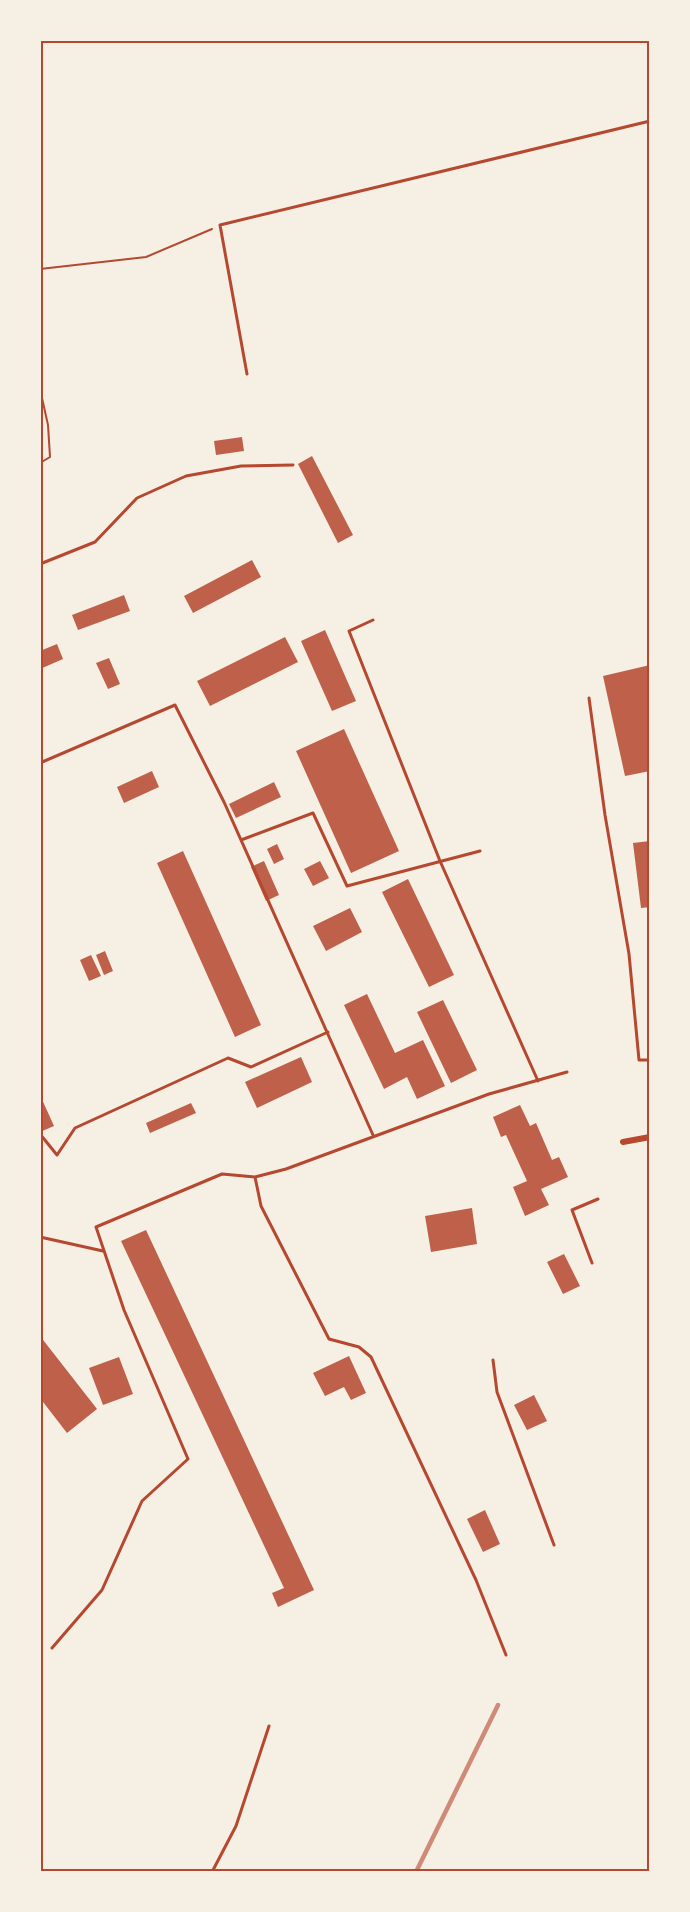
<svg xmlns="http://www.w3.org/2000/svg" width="690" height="1912" font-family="Ubuntu,sans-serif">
<rect width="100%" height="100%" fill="#f6efe4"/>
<!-- building -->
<path fill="#bf614a" d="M 242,437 L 244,451 L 216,455 L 214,441 Z
M 312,456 L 353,535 L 338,543 L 298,464 Z
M 252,560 L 261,577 L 193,613 L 184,596 Z
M 124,595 L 130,611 L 78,630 L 72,615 Z
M 325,630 L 356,701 L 332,711 L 301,641 Z
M 285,637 L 298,662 L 210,706 L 197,681 Z
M 57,644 L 63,659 L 40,669 L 40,651 Z
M 109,658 L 120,684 L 108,689 L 96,663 Z
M 650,665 L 650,771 L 625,776 L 603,676 Z
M 344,729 L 399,851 L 351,873 L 296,751 Z
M 152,771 L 159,787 L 124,803 L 117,787 Z
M 274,782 L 281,797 L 236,818 L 229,804 Z
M 650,841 L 650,907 L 641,908 L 633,843 Z
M 277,844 L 284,859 L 274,864 L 267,849 Z
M 183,851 L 261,1025 L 235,1037 L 157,863 Z
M 264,861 L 279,895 L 266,901 L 251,867 Z
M 320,861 L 329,878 L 313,886 L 304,869 Z
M 408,879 L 454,975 L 429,987 L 382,892 Z
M 350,908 L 362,932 L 326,951 L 313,926 Z
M 105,951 L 113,971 L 104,975 L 96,955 Z
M 91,955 L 101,976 L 89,981 L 80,960 Z
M 367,994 L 395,1053 L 423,1040 L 445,1086 L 417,1099 L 407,1077 L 384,1089 L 344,1005 Z
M 443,1000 L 477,1070 L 451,1083 L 417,1012 Z
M 301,1057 L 312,1082 L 257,1108 L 245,1082 Z
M 40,1095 L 54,1126 L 40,1132 Z
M 191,1103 L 196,1113 L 150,1133 L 146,1123 Z
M 520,1105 L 530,1126 L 536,1123 L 552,1160 L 559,1157 L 568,1177 L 541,1189 L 549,1205 L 525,1216 L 513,1187 L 527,1181 L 506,1135 L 501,1137 L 493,1117 Z
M 472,1208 L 477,1244 L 431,1252 L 425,1216 Z
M 146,1230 L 314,1590 L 278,1607 L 272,1593 L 284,1588 L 121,1241 Z
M 564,1254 L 580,1286 L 563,1294 L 547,1262 Z
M 40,1336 L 97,1409 L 67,1433 L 40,1398 Z
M 349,1356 L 366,1393 L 351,1400 L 344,1387 L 325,1396 L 313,1373 Z
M 119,1357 L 133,1394 L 103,1405 L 89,1368 Z
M 534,1395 L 547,1421 L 527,1430 L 514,1405 Z
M 485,1510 L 500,1544 L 483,1552 L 467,1519 Z"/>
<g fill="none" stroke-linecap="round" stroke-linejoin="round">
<!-- path -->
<path stroke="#b5482f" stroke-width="2" d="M 40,269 L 146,257 L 212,229
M 40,389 L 48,425 L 50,457 L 40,463"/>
<!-- service -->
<path stroke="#b5482f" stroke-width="3" d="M 247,374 L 220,225 L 650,121
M 40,564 L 95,542 L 137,498 L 186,476 L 241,466 L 293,465
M 373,620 L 349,631 L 440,861 L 538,1081
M 589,698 L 605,815 L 629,954 L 639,1060 L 650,1060
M 40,763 L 175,705 L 224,802 L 373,1135
M 241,840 L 313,813 L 347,886 L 480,851
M 40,1134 L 57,1155 L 75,1128 L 228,1058 L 251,1067 L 328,1032
M 255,1177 L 261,1206 L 329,1339 L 359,1347 L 371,1357 L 476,1580 L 506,1655
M 40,1237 L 103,1251
M 592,1263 L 572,1210 L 598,1199
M 493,1360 L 497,1392 L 554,1545
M 52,1648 L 102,1590 L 142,1501 L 188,1459 L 124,1310 L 96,1227 L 222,1174 L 255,1177 L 286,1169 L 489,1094 L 567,1072
M 212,1872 L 236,1826 L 269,1726"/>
<!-- minor -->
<path stroke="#b5482f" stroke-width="6" d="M 623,1142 L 650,1137"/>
<!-- rail -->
<path stroke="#cf8b77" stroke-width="4.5" d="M 416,1872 L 498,1705"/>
</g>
<!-- border -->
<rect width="690" height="1912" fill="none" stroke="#f6efe4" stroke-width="84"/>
<rect x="42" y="42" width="606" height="1828" fill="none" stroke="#b5482f" stroke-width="2"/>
</svg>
